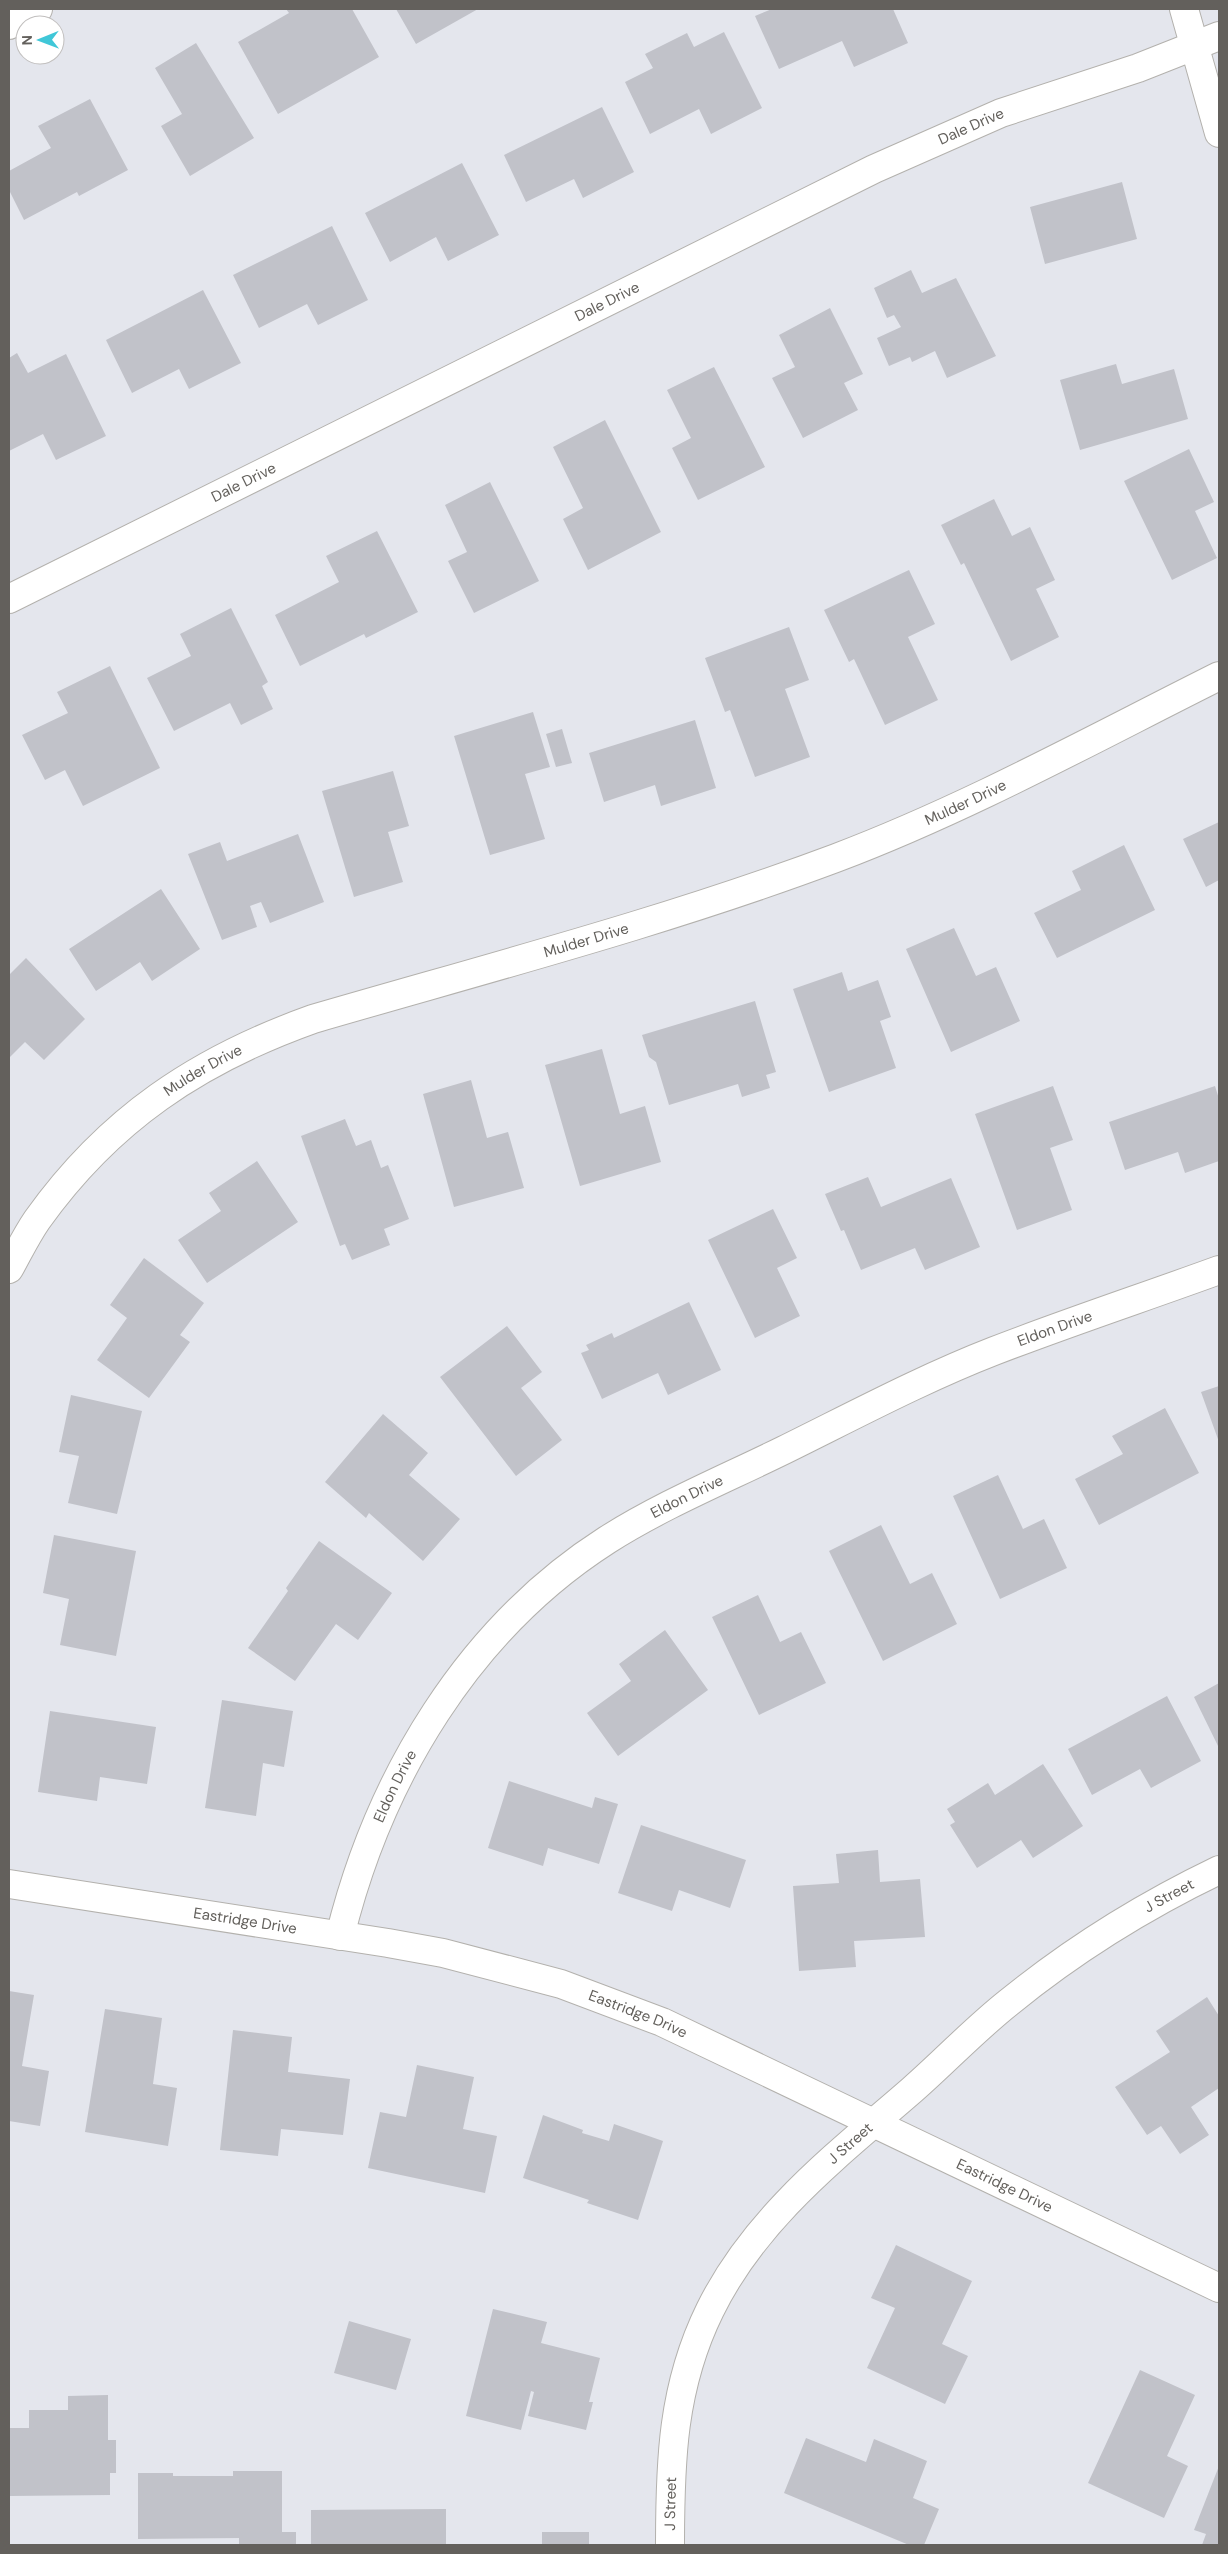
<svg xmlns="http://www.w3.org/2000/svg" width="1228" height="2554" font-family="'DM Sans',sans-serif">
<rect width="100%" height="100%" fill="#e4e6ed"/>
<!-- building -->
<path fill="#c1c2c9" d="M 286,9 L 352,9 L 379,57 L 278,114 L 238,42 L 289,13 Z
M 396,9 L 478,9 L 416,44 Z
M 772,9 L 893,9 L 908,43 L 854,67 L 842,41 L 779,69 L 755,16 Z
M 724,32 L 762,108 L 711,134 L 699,109 L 650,134 L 625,82 L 653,68 L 645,54 L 687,33 L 694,47 Z
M 196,43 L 254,138 L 190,176 L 161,126 L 182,114 L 155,68 Z
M 90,99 L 128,170 L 79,196 L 77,192 L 24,220 L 9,190 L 9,171 L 51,148 L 38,126 Z
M 602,107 L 634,172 L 583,198 L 574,179 L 526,202 L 504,155 Z
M 462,163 L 499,235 L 448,261 L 436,237 L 390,262 L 365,213 Z
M 1122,182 L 1137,239 L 1045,264 L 1030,207 Z
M 332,226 L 368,300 L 318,325 L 307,304 L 259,328 L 233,275 Z
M 911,270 L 922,293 L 956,278 L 996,356 L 947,378 L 935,351 L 912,362 L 910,357 L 889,366 L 877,338 L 901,327 L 894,315 L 887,318 L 874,288 Z
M 203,290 L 241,363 L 189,389 L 179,369 L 132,393 L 106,340 Z
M 830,308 L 863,374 L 844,383 L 858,410 L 803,438 L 772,378 L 795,367 L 779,335 Z
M 17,353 L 28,373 L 66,354 L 106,436 L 56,460 L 43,434 L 9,451 L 9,358 Z
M 1116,364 L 1122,384 L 1174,369 L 1188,419 L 1080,450 L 1060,380 Z
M 714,367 L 765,467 L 698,500 L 672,448 L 691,438 L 667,390 Z
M 605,420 L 661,532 L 588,570 L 563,519 L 583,508 L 553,447 Z
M 1189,449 L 1214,502 L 1195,511 L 1217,558 L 1172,580 L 1124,481 Z
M 490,482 L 539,581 L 474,613 L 448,561 L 467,552 L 445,505 Z
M 994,499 L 1012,536 L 1030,527 L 1055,580 L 1036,589 L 1059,637 L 1011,661 L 964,563 L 961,565 L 941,525 Z
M 377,531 L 418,612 L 366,638 L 364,634 L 300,666 L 275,615 L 339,582 L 326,556 Z
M 909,570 L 935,624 L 908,637 L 938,700 L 885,725 L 854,659 L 849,662 L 824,610 Z
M 231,608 L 268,682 L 262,686 L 273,709 L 241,725 L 230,703 L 174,731 L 147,678 L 191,656 L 180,634 Z
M 789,627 L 809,680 L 785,689 L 810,757 L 755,777 L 730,710 L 725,712 L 705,658 Z
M 110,666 L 160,768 L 83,806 L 65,770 L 45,780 L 22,735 L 68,713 L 57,692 Z
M 533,712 L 550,767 L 525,774 L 545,839 L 490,855 L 454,736 Z
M 695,720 L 716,788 L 661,806 L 655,785 L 604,802 L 589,753 Z
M 562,729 L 572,763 L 556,767 L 546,734 Z
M 393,771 L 409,826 L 388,832 L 403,882 L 354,897 L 322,791 Z
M 1219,822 L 1219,880 L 1206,887 L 1183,839 Z
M 298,834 L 324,902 L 270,923 L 261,902 L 250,906 L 257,927 L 222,940 L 188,854 L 220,842 L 227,861 Z
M 1124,845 L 1155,910 L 1057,958 L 1034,913 L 1081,890 L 1072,871 Z
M 161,889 L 200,949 L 152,981 L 140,962 L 96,991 L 69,949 Z
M 954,928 L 976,976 L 996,967 L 1020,1021 L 951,1052 L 906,949 Z
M 26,958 L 85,1019 L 44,1060 L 25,1042 L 9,1058 L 9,975 Z
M 842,972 L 848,991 L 878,980 L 891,1017 L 880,1021 L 896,1068 L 829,1092 L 793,989 Z
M 755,1001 L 776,1072 L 766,1075 L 770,1088 L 742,1097 L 738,1084 L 669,1105 L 656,1062 L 649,1057 L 642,1035 Z
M 602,1049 L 620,1114 L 645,1106 L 661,1162 L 580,1186 L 545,1065 Z
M 471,1080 L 487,1138 L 508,1132 L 524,1188 L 454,1207 L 423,1094 Z
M 1053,1086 L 1073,1140 L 1050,1148 L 1072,1210 L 1017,1230 L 975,1114 Z
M 1215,1086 L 1219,1099 L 1219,1161 L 1185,1173 L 1178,1152 L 1125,1170 L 1109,1122 Z
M 345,1119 L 356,1146 L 371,1140 L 381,1168 L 388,1165 L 409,1219 L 384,1229 L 390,1245 L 352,1260 L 345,1244 L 340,1246 L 301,1136 Z
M 257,1161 L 298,1222 L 207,1283 L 178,1240 L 221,1211 L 209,1193 Z
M 868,1177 L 881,1207 L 951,1178 L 980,1247 L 925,1270 L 915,1248 L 861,1270 L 844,1230 L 841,1231 L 825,1194 Z
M 773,1209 L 797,1258 L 777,1268 L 800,1316 L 755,1338 L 708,1240 Z
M 144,1258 L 204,1303 L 180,1335 L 190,1342 L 149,1398 L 97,1360 L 127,1318 L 110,1305 Z
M 689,1302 L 721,1370 L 668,1395 L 658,1373 L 602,1399 L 581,1353 L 589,1350 L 586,1345 L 612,1333 L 614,1338 Z
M 507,1326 L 542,1372 L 521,1388 L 562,1440 L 516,1476 L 440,1377 Z
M 1219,1386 L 1219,1442 L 1201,1392 Z
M 71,1395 L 142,1411 L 117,1514 L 68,1503 L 79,1456 L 59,1452 Z
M 1165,1408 L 1199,1473 L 1099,1525 L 1075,1479 L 1123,1454 L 1112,1436 Z
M 383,1414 L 428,1453 L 409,1475 L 460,1519 L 423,1561 L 369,1513 L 366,1518 L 325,1482 Z
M 998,1475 L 1023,1529 L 1044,1519 L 1067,1568 L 1000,1599 L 953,1496 Z
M 881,1525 L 910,1584 L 932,1573 L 957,1624 L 883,1661 L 829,1551 Z
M 54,1535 L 136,1551 L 116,1656 L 60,1645 L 69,1599 L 43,1593 Z
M 319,1541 L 392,1593 L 358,1640 L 336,1624 L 295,1681 L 248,1648 L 288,1591 L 286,1588 Z
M 758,1595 L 780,1642 L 801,1632 L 826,1683 L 759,1715 L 712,1617 Z
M 665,1630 L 708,1690 L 618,1756 L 587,1713 L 631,1681 L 619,1664 Z
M 1219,1683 L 1219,1748 L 1194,1697 Z
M 1167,1696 L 1201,1761 L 1151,1788 L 1140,1769 L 1092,1795 L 1068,1749 Z
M 222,1700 L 293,1711 L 284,1767 L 263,1763 L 256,1816 L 205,1808 Z
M 50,1711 L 156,1727 L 147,1784 L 100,1777 L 97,1801 L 38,1792 Z
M 1043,1764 L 1083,1826 L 1033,1858 L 1021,1840 L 977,1868 L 950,1825 L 955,1822 L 947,1809 L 988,1783 L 995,1795 Z
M 509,1781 L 592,1808 L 595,1797 L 618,1804 L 599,1864 L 548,1848 L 543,1866 L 488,1848 Z
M 641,1825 L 746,1860 L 730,1908 L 679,1890 L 672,1911 L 618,1893 Z
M 878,1850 L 880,1882 L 920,1879 L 925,1937 L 854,1941 L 856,1967 L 799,1971 L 793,1886 L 839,1883 L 836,1854 Z
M 9,1991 L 34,1995 L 22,2066 L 49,2071 L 40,2126 L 9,2121 Z
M 1207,1997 L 1219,2016 L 1219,2088 L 1191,2107 L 1209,2135 L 1180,2154 L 1161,2126 L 1147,2135 L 1115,2087 L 1170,2052 L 1156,2031 Z
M 105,2009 L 162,2018 L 153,2084 L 177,2088 L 168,2146 L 85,2132 Z
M 233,2030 L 292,2037 L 288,2072 L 350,2079 L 343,2135 L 281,2129 L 278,2156 L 220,2150 Z
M 417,2065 L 474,2077 L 463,2129 L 497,2136 L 485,2193 L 368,2168 L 380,2112 L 406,2117 Z
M 543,2115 L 583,2130 L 582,2133 L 609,2141 L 614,2124 L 663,2141 L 638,2220 L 587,2203 L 589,2200 L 523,2178 Z
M 896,2245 L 972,2281 L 942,2344 L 968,2356 L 945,2404 L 867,2368 L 895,2308 L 871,2298 Z
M 493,2309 L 547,2322 L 541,2343 L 600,2358 L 589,2402 L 593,2402 L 586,2430 L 528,2416 L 534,2392 L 531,2391 L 521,2430 L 466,2416 Z
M 349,2321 L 411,2339 L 396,2390 L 334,2373 Z
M 1140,2370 L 1195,2395 L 1167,2456 L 1188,2466 L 1164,2518 L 1088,2483 Z
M 108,2395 L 108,2440 L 116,2440 L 116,2473 L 110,2473 L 110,2495 L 9,2496 L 9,2428 L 29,2428 L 29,2410 L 68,2410 L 68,2396 Z
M 806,2438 L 866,2462 L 874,2439 L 927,2461 L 913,2498 L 939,2509 L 924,2545 L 909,2545 L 784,2493 Z
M 1219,2466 L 1219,2545 L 1202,2545 L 1206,2534 L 1194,2530 Z
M 233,2471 L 282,2471 L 282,2532 L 296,2532 L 296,2545 L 239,2545 L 239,2538 L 138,2539 L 138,2473 L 173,2473 L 173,2476 L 233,2476 Z
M 446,2509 L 446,2545 L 311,2545 L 311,2510 Z
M 542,2532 L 589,2532 L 589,2545 L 542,2545 Z"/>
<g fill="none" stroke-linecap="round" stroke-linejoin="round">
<defs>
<g id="minor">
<path d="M 1184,9 L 1219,133"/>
<path d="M 9,25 L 38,9"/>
<path id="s1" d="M 9,599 L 874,169 L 1001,113 L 1138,68 L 1219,36"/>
<path id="s2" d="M 9,1269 C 18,1253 26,1236 37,1220 C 109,1119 198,1060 313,1019 C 488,968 665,922 836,858 C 968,808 1093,739 1219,676"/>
<path id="s3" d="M 9,1884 L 388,1943 L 443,1953 L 561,1984 L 662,2022 L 1219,2288"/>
<path id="s4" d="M 340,1936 C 379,1778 468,1629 607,1540 C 662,1505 725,1479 784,1450 C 853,1416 922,1379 994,1351 C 1069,1322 1145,1297 1219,1270"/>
<path id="s5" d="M 670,2545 C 670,2462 672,2387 710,2310 C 755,2218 836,2156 912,2090 C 944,2062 974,2030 1008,2003 C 1073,1950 1144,1906 1219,1870"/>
</g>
</defs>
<!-- minor casing -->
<use href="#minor" stroke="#b3b1ad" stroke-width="30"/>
<!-- minor -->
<use href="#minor" stroke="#fff" stroke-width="28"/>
</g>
<g text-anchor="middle" stroke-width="4.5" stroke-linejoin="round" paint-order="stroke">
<!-- street labels -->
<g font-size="15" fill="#63605c" stroke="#fff">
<text dy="5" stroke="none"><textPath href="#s1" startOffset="1072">Dale Drive</textPath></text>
<text dy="5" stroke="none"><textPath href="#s1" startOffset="668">Dale Drive</textPath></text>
<text dy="5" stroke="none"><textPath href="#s1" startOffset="262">Dale Drive</textPath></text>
<text dy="5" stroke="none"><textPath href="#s2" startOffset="1092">Mulder Drive</textPath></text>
<text dy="5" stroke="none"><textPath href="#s2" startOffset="688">Mulder Drive</textPath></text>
<text dy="5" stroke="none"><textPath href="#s2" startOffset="282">Mulder Drive</textPath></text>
<text dy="5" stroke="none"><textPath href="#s4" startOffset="985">Eldon Drive</textPath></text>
<text dy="5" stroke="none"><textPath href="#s4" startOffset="580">Eldon Drive</textPath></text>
<text dy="5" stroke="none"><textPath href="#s4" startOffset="160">Eldon Drive</textPath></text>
<text dy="5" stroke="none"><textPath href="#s5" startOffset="865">J Street</textPath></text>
<text dy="5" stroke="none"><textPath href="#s3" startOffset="239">Eastridge Drive</textPath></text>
<text dy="5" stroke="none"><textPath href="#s3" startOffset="644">Eastridge Drive</textPath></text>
<text dy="5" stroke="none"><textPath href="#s5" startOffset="460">J Street</textPath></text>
<text dy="5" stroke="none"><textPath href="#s3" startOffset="1049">Eastridge Drive</textPath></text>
<text dy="5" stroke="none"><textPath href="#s5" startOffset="41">J Street</textPath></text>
</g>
</g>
<!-- border -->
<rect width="1228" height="2554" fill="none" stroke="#63605c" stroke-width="20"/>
<!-- north arrow -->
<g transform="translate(40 40) rotate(269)"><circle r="24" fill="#ffffff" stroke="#c1bfbe"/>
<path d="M0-4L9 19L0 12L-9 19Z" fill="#40c7d8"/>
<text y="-8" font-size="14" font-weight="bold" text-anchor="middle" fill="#63605c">N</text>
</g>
</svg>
